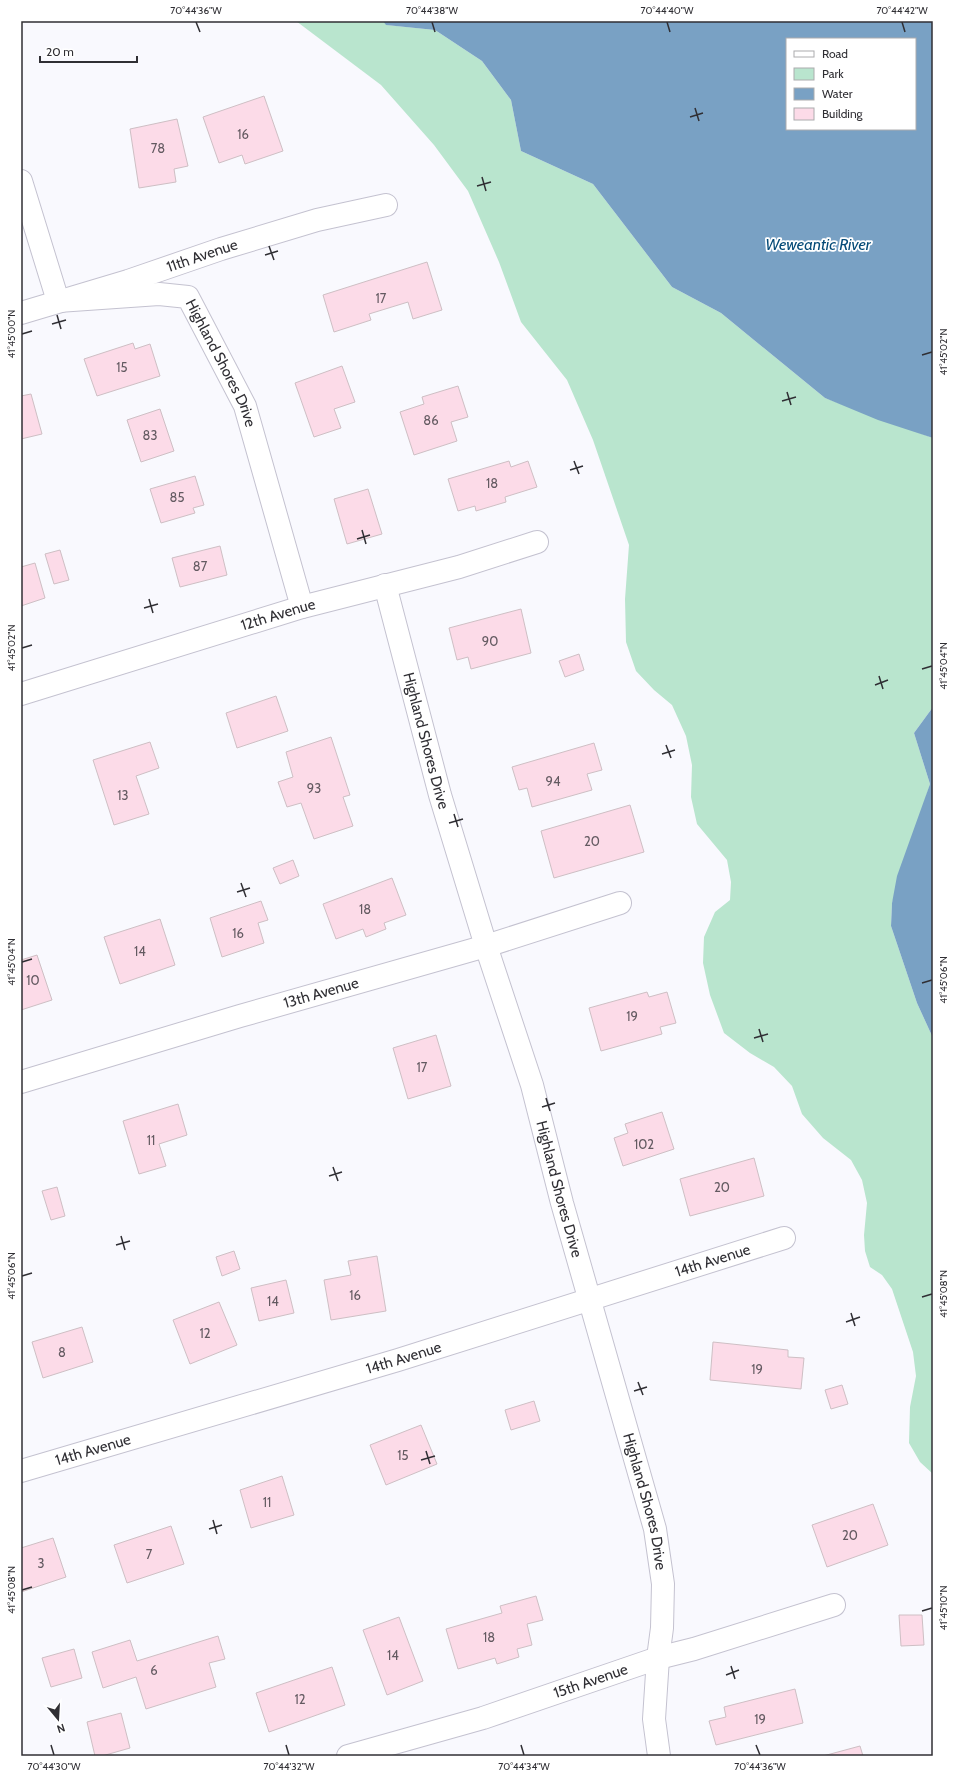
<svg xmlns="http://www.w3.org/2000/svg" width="954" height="1777" font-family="Cabin,sans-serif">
<rect width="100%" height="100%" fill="#f9f9fe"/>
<!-- green -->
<path fill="#b9e5ce" d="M 296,21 L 383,21 L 387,25 L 435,30 L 482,61 L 511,100 L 521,151 L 593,184 L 672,287 L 721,313 L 825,398 L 933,438 L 933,707 L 914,733 L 930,784 L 892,903 L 891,926 L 917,1003 L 933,1038 L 933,1474 L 920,1462 L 909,1443 L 910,1407 L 916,1376 L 913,1352 L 892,1289 L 882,1275 L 870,1267 L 865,1251 L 864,1235 L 867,1203 L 862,1180 L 851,1160 L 823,1138 L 802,1114 L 792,1086 L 774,1067 L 750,1053 L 724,1033 L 710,995 L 703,963 L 704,937 L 715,912 L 730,900 L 731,882 L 727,860 L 697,824 L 691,797 L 692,765 L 686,736 L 672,705 L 654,690 L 636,671 L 626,642 L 625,599 L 629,545 L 593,440 L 567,380 L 521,322 L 499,262 L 468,191 L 434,145 L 381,85 Z"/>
<!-- water -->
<path fill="#79a1c4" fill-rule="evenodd" d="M 383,21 L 933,21 L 933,438 L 878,420 L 825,398 L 721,313 L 672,287 L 593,184 L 521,151 L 511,100 L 482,61 L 435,30 L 386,25 ZM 787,39 L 915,39 L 915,129 L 787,129 Z
M 933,707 L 933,1038 L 917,1003 L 891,926 L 892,903 L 897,876 L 930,784 L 914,733 Z"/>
<!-- building -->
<path fill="#fcdbe8" stroke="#cebfc4" d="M 264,96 L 283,151 L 245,164 L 242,155 L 219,163 L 203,117 Z
M 177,119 L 188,166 L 174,169 L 176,182 L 139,188 L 130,129 Z
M 427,262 L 442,310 L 413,319 L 408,302 L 369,314 L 371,320 L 334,332 L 323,295 Z
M 133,343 L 135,349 L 150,344 L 160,376 L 97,396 L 84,359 Z
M 342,366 L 355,402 L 334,409 L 341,428 L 314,437 L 295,383 Z
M 458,386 L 468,417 L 451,422 L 457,441 L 414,455 L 400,412 L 424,404 L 422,397 Z
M 31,394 L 42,434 L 21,439 L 21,396 Z
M 160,409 L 174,451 L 141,462 L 127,420 Z
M 509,461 L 511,467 L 528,461 L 537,487 L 505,497 L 506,502 L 476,511 L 475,506 L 458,511 L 448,479 Z
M 195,476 L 204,505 L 193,508 L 195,513 L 161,523 L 150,489 Z
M 368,489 L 382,534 L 347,544 L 334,499 Z
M 220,546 L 227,575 L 180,587 L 172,558 Z
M 60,550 L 69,580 L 54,584 L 45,554 Z
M 35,563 L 45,598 L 21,606 L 21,567 Z
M 521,609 L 531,653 L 471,669 L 468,657 L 457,660 L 449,628 Z
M 579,654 L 584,670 L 565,677 L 559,661 Z
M 276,696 L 288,731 L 237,748 L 226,713 Z
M 331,737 L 350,795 L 343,797 L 353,826 L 314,839 L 301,803 L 287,807 L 278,782 L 293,777 L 286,752 Z
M 150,742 L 159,768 L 136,776 L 149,814 L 114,825 L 93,760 Z
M 594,743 L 602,770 L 587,774 L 592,790 L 532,807 L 527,788 L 519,790 L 512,767 Z
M 630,805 L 644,852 L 554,878 L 541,831 Z
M 293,860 L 299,876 L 280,884 L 273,868 Z
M 392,878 L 406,915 L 384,923 L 386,929 L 366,937 L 363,929 L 336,939 L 323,904 Z
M 261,901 L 268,920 L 258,923 L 264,943 L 222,957 L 210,918 Z
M 160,919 L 175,965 L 120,984 L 104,937 Z
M 37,955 L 52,1000 L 21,1010 L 21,960 Z
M 647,992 L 649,997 L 667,992 L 676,1023 L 660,1027 L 662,1034 L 601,1051 L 589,1008 Z
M 436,1035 L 451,1086 L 408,1099 L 393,1048 Z
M 178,1104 L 187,1135 L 159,1144 L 166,1166 L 139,1174 L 123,1121 Z
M 662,1112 L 674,1149 L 623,1166 L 614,1138 L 628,1133 L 625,1124 Z
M 754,1158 L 764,1196 L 690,1216 L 680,1179 Z
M 57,1187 L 65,1216 L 51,1220 L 42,1191 Z
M 234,1251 L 240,1269 L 222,1276 L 216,1257 Z
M 377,1256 L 386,1311 L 331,1320 L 324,1280 L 351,1275 L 348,1261 Z
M 286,1280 L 294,1313 L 259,1321 L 251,1288 Z
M 219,1302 L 237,1345 L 190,1364 L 173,1320 Z
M 82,1327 L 93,1362 L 43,1378 L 32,1342 Z
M 713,1342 L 788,1350 L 788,1357 L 804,1358 L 801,1389 L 710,1380 Z
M 842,1385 L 848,1404 L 831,1409 L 825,1390 Z
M 534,1401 L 540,1421 L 511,1430 L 505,1410 Z
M 421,1425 L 437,1464 L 386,1485 L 370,1445 Z
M 282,1476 L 294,1515 L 251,1528 L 240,1490 Z
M 873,1504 L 888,1545 L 827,1567 L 812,1525 Z
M 171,1526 L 184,1564 L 127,1583 L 114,1545 Z
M 53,1538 L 66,1577 L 21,1592 L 21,1548 Z
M 536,1596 L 543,1620 L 527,1624 L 532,1645 L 517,1649 L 519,1657 L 497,1664 L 495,1658 L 458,1669 L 446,1629 L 502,1613 L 500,1606 Z
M 899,1615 L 922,1615 L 924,1645 L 901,1646 Z
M 399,1617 L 423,1681 L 387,1695 L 363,1630 Z
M 218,1636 L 225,1659 L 209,1663 L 216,1687 L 146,1709 L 136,1677 L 103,1688 L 92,1652 L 130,1640 L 137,1661 Z
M 74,1649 L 82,1678 L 51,1687 L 42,1658 Z
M 332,1667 L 345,1705 L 269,1732 L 256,1693 Z
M 795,1689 L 803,1723 L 716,1745 L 709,1721 L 726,1717 L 724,1707 Z
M 121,1713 L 130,1748 L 102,1756 L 95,1756 L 87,1722 Z
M 860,1746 L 863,1756 L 823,1756 Z"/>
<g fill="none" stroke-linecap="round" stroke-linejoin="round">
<defs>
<g id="street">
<path id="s1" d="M 21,181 L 58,301 L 159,294 L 188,297 L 245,406 L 302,607"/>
<path id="s2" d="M 21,313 L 128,281 L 221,249 L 317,220 L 386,205"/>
<path id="s3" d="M 385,585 L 440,795 L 486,946 L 532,1085 L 562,1203 L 655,1529 L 663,1584 L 662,1628 L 658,1658 L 654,1719 L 659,1756"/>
<path id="s4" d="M 21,694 L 302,607 L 459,567 L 537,542"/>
<path id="s5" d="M 21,1082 L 240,1016 L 486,946 L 620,903"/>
<path id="s6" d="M 21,1471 L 398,1360 L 784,1238"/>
<path id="s7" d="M 348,1756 L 483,1718 L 658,1658 L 694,1649 L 834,1605"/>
</g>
</defs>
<!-- street casing -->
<use href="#street" stroke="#c4c2d0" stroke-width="24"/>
<!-- street -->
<use href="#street" stroke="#fff" stroke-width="22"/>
</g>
<!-- ticks -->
<path fill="none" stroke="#302f34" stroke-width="1.5" d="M 196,22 L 200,32M 432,22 L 435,32M 667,22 L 670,32M 902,22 L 905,32M 695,108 L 699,121M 690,117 L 703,113M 482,177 L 486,191M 477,186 L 491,182M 269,246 L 274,260M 265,255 L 278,251M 57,315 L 61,329M 52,324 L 66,320M 22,334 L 32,331M 922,355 L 932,352M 787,392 L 791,405M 782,401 L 796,397M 574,461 L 579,474M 570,470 L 583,466M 362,530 L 366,544M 357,539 L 370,535M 149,599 L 153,613M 144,608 L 158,604M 22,648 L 32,645M 922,669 L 932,666M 879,676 L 883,689M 875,685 L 888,680M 666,745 L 671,758M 662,754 L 675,750M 454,814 L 458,827M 449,823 L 463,819M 241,883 L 246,897M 237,892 L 250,888M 22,962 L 32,959M 922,983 L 932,980M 759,1029 L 763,1042M 754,1038 L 768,1034M 546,1098 L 550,1111M 542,1107 L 555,1103M 333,1167 L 338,1181M 329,1176 L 342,1172M 121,1236 L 125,1250M 116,1245 L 130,1241M 22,1276 L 32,1273M 922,1297 L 932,1294M 851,1313 L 855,1326M 846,1322 L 860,1317M 638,1382 L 643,1395M 634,1391 L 647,1387M 426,1451 L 430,1464M 421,1460 L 435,1456M 213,1520 L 217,1534M 209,1529 L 222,1525M 22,1590 L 32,1587M 922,1611 L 932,1608M 731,1666 L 735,1679M 726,1675 L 739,1670M 51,1745 L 54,1755M 286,1745 L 289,1755M 521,1745 L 524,1755M 756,1745 L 760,1755"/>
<g text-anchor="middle" stroke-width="3.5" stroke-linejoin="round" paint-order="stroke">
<!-- number labels -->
<g font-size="13" fill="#635a61">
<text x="243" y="139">16</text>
<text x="158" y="153">78</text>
<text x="381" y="303">17</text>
<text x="122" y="372">15</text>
<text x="431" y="425">86</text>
<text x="150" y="440">83</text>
<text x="492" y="488">18</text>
<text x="177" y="502">85</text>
<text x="200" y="571">87</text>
<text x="490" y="646">90</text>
<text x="553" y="786">94</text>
<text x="314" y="793">93</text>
<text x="123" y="800">13</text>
<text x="592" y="846">20</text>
<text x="365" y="914">18</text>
<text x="238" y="938">16</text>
<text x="140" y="956">14</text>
<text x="33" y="985">10</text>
<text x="632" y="1021">19</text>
<text x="422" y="1072">17</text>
<text x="151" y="1145">11</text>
<text x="644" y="1149">102</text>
<text x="722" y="1192">20</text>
<text x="355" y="1300">16</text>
<text x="273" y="1306">14</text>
<text x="205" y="1338">12</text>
<text x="62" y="1357">8</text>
<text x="757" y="1374">19</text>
<text x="403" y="1460">15</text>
<text x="267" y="1507">11</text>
<text x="850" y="1540">20</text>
<text x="149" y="1559">7</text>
<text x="41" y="1568">3</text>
<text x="489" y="1642">18</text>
<text x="393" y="1660">14</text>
<text x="154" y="1675">6</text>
<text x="300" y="1704">12</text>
<text x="760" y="1724">19</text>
</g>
<!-- street labels -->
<g font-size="15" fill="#302f34" stroke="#fff">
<text dy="5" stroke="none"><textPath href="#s2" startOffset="190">11th Avenue</textPath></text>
<text dy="5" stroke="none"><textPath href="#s1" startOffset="330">Highland Shores Drive</textPath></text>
<text dy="5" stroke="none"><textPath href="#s4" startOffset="269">12th Avenue</textPath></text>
<text dy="5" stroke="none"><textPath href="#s3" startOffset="161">Highland Shores Drive</textPath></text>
<text dy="5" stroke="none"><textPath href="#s5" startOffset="313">13th Avenue</textPath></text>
<text dy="5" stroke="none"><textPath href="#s3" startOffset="629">Highland Shores Drive</textPath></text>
<text dy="5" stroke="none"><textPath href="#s6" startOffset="723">14th Avenue</textPath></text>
<text dy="5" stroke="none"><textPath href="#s6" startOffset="399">14th Avenue</textPath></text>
<text dy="5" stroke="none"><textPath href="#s6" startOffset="75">14th Avenue</textPath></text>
<text dy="5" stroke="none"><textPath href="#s3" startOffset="953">Highland Shores Drive</textPath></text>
<text dy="5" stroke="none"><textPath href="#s7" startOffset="254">15th Avenue</textPath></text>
</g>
<!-- water labels -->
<g font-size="16" font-style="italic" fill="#044a77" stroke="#fff">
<text x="818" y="250">Weweantic River</text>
</g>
</g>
<!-- border -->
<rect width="954" height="1777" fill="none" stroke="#ffffff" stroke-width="44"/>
<!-- legend -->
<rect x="786" y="38" width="130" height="92" fill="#ffffff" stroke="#acacae"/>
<rect x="794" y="51" width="20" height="6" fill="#ffffff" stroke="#acacae"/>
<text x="822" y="58" font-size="12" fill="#302f34">Road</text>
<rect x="794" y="68" width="20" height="12" fill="#b9e5ce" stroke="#acacae"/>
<text x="822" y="78" font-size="12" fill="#302f34">Park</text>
<rect x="794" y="88" width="20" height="12" fill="#79a1c4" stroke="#acacae"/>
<text x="822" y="98" font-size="12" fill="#302f34">Water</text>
<rect x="794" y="108" width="20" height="12" fill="#fcdbe8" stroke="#acacae"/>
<text x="822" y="118" font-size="12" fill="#302f34">Building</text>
<!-- north arrow -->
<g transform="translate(58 1719) rotate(162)" stroke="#ffffff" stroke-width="3" paint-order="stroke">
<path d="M0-3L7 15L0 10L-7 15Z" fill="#302f34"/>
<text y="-6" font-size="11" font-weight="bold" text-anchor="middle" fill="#302f34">N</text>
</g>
<!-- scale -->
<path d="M40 56v6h97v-6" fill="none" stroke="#302f34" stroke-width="2"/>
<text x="46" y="56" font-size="12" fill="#302f34" stroke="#ffffff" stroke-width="3" paint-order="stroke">20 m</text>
<rect x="22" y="22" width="910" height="1733" fill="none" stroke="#302f34" stroke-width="1.5"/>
<g font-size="10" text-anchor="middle" fill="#302f34">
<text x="196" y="14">70°44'36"W</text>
<text x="432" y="14">70°44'38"W</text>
<text x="667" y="14">70°44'40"W</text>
<text x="902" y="14">70°44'42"W</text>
<text transform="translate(11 334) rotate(-90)" y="4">41°45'00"N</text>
<text transform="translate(943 352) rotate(-90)" y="4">41°45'02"N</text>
<text transform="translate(11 648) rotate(-90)" y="4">41°45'02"N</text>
<text transform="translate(943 666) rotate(-90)" y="4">41°45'04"N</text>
<text transform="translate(11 962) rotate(-90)" y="4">41°45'04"N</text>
<text transform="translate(943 980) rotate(-90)" y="4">41°45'06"N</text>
<text transform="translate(11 1276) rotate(-90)" y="4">41°45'06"N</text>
<text transform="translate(943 1294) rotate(-90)" y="4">41°45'08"N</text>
<text transform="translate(11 1590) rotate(-90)" y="4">41°45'08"N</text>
<text transform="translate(943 1608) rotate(-90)" y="4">41°45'10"N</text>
<text x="54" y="1770">70°44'30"W</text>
<text x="289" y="1770">70°44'32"W</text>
<text x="524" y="1770">70°44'34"W</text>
<text x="760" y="1770">70°44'36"W</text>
</g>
</svg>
